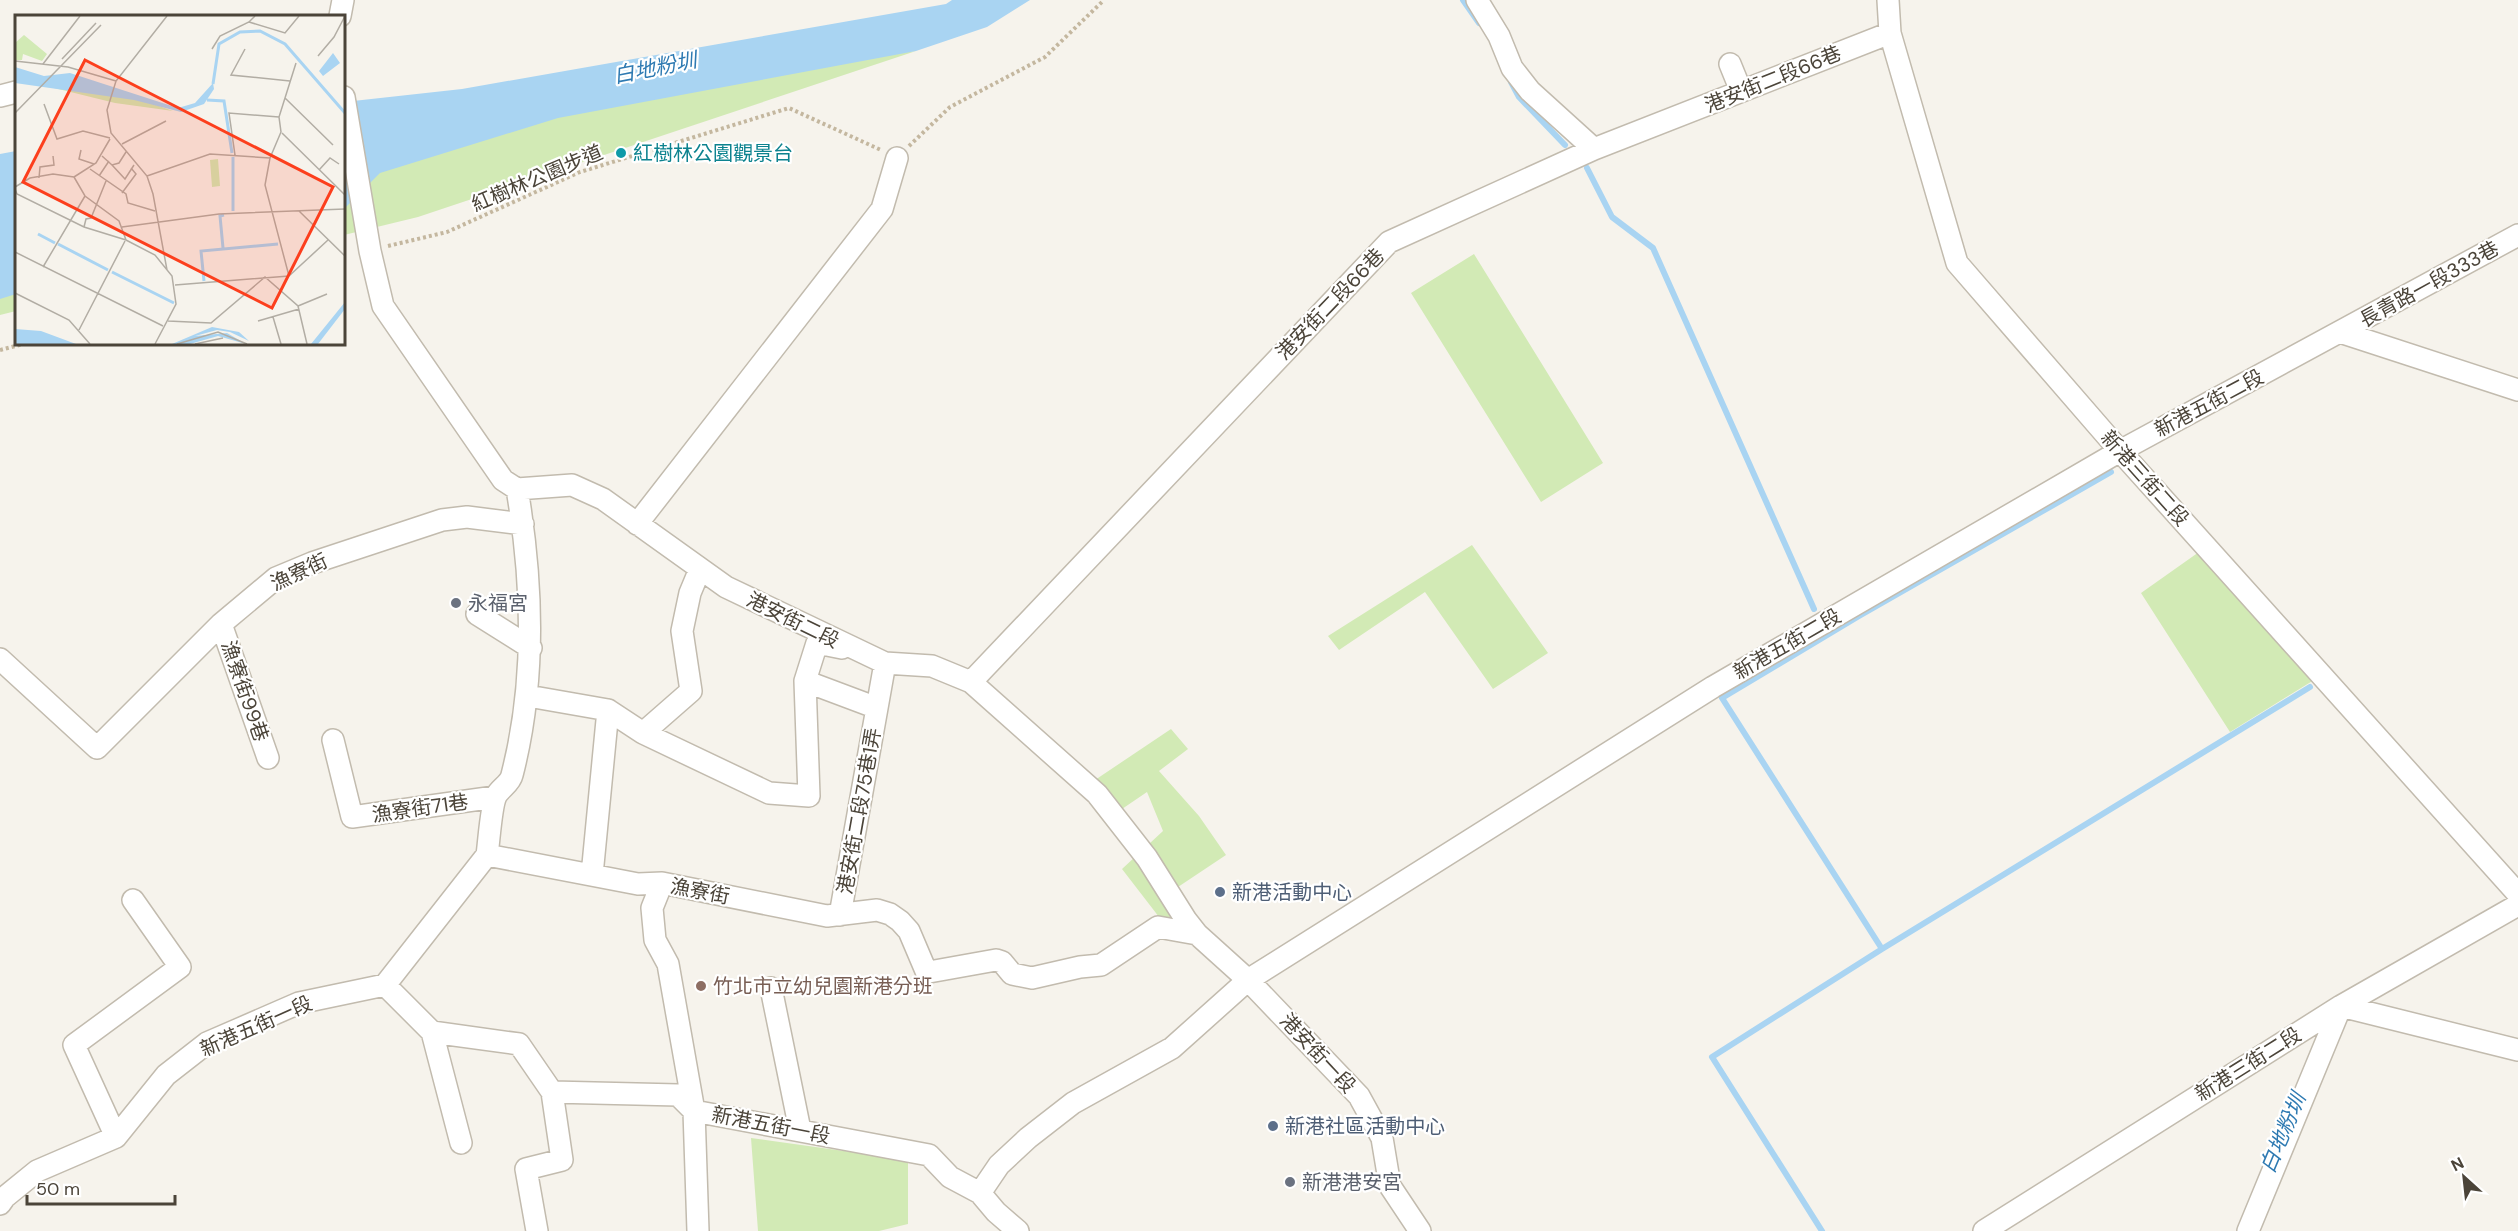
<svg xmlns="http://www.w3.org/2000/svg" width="2518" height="1231" font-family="'DM Sans','Noto Sans TC',sans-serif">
<rect width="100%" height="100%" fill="#f6f3ec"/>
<!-- green -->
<path fill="#d2eab5" d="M 916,51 L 418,217 L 344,235 L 344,139 L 546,96 Z
M 16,209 L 16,311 L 0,315 L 0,213 Z
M 1474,254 L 1603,463 L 1541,502 L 1411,293 Z
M 1472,545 L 1548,653 L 1493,689 L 1425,592 L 1339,650 L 1328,636 Z
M 2199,552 L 2314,680 L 2230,732 L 2141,593 Z
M 1171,729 L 1188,749 L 1159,771 L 1199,816 L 1226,855 L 1169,893 L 1196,933 L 1176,939 L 1122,869 L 1163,831 L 1147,792 L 1122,809 L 1095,780 Z
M 751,1138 L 908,1160 L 908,1224 L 879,1231 L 758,1231 Z"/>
<!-- water -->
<path fill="#a9d4f2" d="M 952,0 L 1030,0 L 987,27 L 916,51 L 558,118 L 380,173 L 344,209 L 344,102 L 462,89 L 946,4 Z
M 16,151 L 16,294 L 0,299 L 0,154 Z"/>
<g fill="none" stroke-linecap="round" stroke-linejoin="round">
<!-- stream -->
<path stroke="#a9d4f2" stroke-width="6" d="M 1463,0 L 1479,23
M 1511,82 L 1519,97 L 1565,145
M 1587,168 L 1612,217 L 1653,248 L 1814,609
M 1882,949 L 1722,698 L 1859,616 L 2111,472
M 1822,1231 L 1712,1057 L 1882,949 L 2310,687"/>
<defs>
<path id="minor" d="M 1477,0 L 1499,36 L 1512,68 L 1530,91 L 1594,149
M 1888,0 L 1890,33 L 1957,263 L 2120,451 L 2518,894
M 340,16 L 343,0
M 1730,64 L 1741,91
M 0,96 L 16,92
M 344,97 L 370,251 L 383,306 L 503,480 L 517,489 L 572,485 L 603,499 L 726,587 L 885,663 L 932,666 L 971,682 L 1097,794 L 1147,858 L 1186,920 L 1197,934 L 1248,980 L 1359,1096 L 1382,1138 L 1390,1186 L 1420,1231
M 2340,332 L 2518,390
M 637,524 L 882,209 L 897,158
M 477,614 L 531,648
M 221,624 L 268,758
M 0,659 L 97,748 L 221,624 L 276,578 L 312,563 L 442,520 L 467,517 L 523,524
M 805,681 L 877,708 L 840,915
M 971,682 L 1389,242 L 1594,149 L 1890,33
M 528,696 L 608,710 L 643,733 L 691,691 L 682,631 L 690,593 L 700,569
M 877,708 L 885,663
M 643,733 L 769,793 L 809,796 L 805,681 L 817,643 L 842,648
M 333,740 L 352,817 L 495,797
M 487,855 L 638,884 L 662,883 L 827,916 L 877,910 L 890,914 L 900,921 L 909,931 L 926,971 L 929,972 L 996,960 L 1002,962 L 1012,974 L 1032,978 L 1080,967 L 1101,965 L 1158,927 L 1197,934
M 487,855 C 489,842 491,806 496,796 C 500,788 510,784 512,775 C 536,682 533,583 517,489
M 592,875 L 608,710
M 662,883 L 652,908 L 655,940 L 668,964 L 694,1111 L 698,1231
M 385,985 L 432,1032 L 519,1044 L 552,1092 L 678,1095 L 694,1111 L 929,1155 L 950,1177 L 980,1193 L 996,1212 L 1018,1231
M 385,985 L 487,855
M 771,988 L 800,1130
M 432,1032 L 461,1143
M 116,1137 L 74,1045 L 180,967 L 133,900
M 980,1193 L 999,1165 L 1028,1138 L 1073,1103 L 1172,1048 L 1248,980 L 1713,687 L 2120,451 L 2518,235
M 0,1204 L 5,1197 L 37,1171 L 116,1137 L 166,1075 L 207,1043 L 299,1003 L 385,985
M 537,1231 L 526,1169 L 562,1160 L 552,1092
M 1984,1231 L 2341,1006 L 2518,905
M 2248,1231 L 2341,1006 L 2518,1050"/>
</defs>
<!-- minor casing -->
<use href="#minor" stroke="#c2bbae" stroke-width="24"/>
<!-- path -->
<path stroke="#c4b79f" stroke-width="4" stroke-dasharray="3 3" stroke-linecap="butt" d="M 909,146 L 950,107 L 1045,57 L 1104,0
M 388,246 L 447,232 L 580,172 L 789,108 L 881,150
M 0,350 L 23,344"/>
<!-- minor -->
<use href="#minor" stroke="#fff" stroke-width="21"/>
</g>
<!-- markers -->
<circle fill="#0f9aa8" stroke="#fff" stroke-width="2" cx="621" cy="153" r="6"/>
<g fill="#6b7280" stroke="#fff" stroke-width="2">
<circle cx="456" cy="603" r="6"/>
<circle cx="1290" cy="1182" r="6"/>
</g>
<g fill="#5c6f8a" stroke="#fff" stroke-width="2">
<circle cx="1220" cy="892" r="6"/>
<circle cx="1273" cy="1126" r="6"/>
</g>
<circle fill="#8d6e63" stroke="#fff" stroke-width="2" cx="701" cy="986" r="6"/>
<g text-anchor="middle" stroke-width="4.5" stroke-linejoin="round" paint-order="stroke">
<!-- street labels -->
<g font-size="20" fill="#4b4439" stroke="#fff">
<text transform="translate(1773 79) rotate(-22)" y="7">港安街二段66巷</text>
<text transform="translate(537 178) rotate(-23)" y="7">紅樹林公園步道</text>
<text transform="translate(2429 284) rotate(-29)" y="7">長青路一段333巷</text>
<text transform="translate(1330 304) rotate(-46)" y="7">港安街二段66巷</text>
<text transform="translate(2209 403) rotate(-28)" y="7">新港五街二段</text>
<text transform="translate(2145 478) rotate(48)" y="7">新港三街二段</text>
<text transform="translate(299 572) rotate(-25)" y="7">漁寮街</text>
<text transform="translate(793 620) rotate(26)" y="7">港安街二段</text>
<text transform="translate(1787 644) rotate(-30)" y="7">新港五街二段</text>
<text transform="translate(245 691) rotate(71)" y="7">漁寮街99巷</text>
<text transform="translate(420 808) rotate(-8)" y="7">漁寮街71巷</text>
<text transform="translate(859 811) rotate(-80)" y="7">港安街二段75巷1弄</text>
<text transform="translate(700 891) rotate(11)" y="7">漁寮街</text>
<text transform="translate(256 1026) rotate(-24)" y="7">新港五街一段</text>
<text transform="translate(1318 1053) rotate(47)" y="7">港安街一段</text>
<text transform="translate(2248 1064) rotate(-32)" y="7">新港三街二段</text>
<text transform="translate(771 1125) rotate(11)" y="7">新港五街一段</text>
</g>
<!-- culture labels -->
<g font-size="20" fill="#0d838f" stroke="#fff" text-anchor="start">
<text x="633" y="160">紅樹林公園觀景台</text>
</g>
<!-- worship labels -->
<g font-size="20" fill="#5b616d" stroke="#fff" text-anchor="start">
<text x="468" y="610">永福宮</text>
<text x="1302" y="1189">新港港安宮</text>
</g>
<!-- service labels -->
<g font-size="20" fill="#4e5e75" stroke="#fff" text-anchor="start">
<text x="1232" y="899">新港活動中心</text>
<text x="1285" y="1133">新港社區活動中心</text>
</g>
<!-- education labels -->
<g font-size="20" fill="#785e54" stroke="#fff" text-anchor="start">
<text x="713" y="993">竹北市立幼兒園新港分班</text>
</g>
<!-- water labels -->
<g font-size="21" font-style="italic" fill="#2e7ab2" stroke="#fff">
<text transform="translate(655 68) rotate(-11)" y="7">白地粉圳</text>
<text transform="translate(2283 1133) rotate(-67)" y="7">白地粉圳</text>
</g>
</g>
<!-- overview -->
<g transform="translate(15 15)">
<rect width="330" height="330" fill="#f6f3ec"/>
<path d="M 9,20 L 32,39 L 27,46 L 8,39 L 7,45 L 0,45 L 0,28 ZM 0,57 L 119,82 L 158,96 L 100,88 L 19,68 L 0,68 ZM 203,144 L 205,171 L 197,172 L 195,145 Z" fill="#d2eab5"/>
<path d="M 318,38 L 325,48 L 308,61 L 304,56 ZM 0,52 L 29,61 L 55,58 L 163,93 L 180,88 L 198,68 L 199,74 L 189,89 L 166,97 L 119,85 L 0,68 ZM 330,287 L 330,294 L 303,329 L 296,329 ZM 197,312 L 224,317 L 234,326 L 215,317 L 202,315 L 180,321 L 212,318 L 231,329 L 203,321 L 175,329 L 157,329 ZM 0,314 L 26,316 L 61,329 L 0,329 Z" fill="#a9d4f2"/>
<path fill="none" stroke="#a9d4f2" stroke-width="3" d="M 198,69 L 204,29 L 225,17 L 245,16 L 270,29 L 330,98M 192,85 L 209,86 L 217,138M 218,142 L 218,196M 23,219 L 40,228M 43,229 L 93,255M 208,233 L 205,201 L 209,200M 97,257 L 159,288M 189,266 L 186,236 L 263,229"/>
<path fill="none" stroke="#b2ada4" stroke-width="1.5" d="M 234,7 L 270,18 L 284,1M 197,34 L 205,21 L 234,7 L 240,1M 230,34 L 216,60 L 275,66M 303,41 L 319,22 L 330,1M 47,44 L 81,8M 0,46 L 53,52 L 101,66M 28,49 L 65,1M 270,83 L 318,130M 29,89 L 42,124 L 68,116 L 95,123M 0,98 L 86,10M 267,118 L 330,180M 107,129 L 151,106M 66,135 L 64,144 L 79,149M 220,140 L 214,98 L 264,102M 87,141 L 97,150 L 104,148 L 111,137M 97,150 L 110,164 L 119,150M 75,154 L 111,179 L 113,188 L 140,196M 304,155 L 315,143 L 324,149M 84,161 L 94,146M 132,161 L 195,139 L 255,143M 59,162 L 70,181 L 104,206 L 111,225M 59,162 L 81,148 L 95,124M 24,163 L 25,152 L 39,150 L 38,141M 0,172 L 15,163 L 38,159 L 59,162M 0,174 L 2,179 L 69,212 L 111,225 L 140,240 L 157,261 L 161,289 L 140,329M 107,178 L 121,159 L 116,153M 284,196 L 330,241M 69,212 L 71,204 L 76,203 L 91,166M 107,212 L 204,199 L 330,194M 0,237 L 148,311M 28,252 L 70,181M 152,255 L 138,179 L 132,161 L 96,118 L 92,95 L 101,66 L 152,1M 274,261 L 250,170 L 255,143 L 266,117 L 264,102 L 281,48M 274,261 L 313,225M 160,270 L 274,261M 0,278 L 54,305 L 75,329M 283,291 L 312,279M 258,302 L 266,329M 153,306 L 196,308 L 250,262 L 283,291 L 292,329M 243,306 L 284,294M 64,315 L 110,226M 162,329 L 203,317 L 232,329M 180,329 L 208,323"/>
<path fill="#fc3f1d" fill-opacity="0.15" stroke="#fc3f1d" stroke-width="3" d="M 70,45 L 318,172 L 257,293 L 8,167 Z"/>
<rect width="330" height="330" fill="none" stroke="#4b4439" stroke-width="3"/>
</g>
<!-- north arrow -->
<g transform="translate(2464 1177) rotate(333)" stroke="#ffffff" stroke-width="4.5" paint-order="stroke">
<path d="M0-4.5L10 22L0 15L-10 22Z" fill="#4b4439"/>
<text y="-9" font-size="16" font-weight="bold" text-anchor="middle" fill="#4b4439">N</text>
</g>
<!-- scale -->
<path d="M27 1195v9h148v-9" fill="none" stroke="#4b4439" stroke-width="3"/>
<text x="36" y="1195" font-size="18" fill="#4b4439" stroke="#ffffff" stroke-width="4.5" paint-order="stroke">50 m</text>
</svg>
